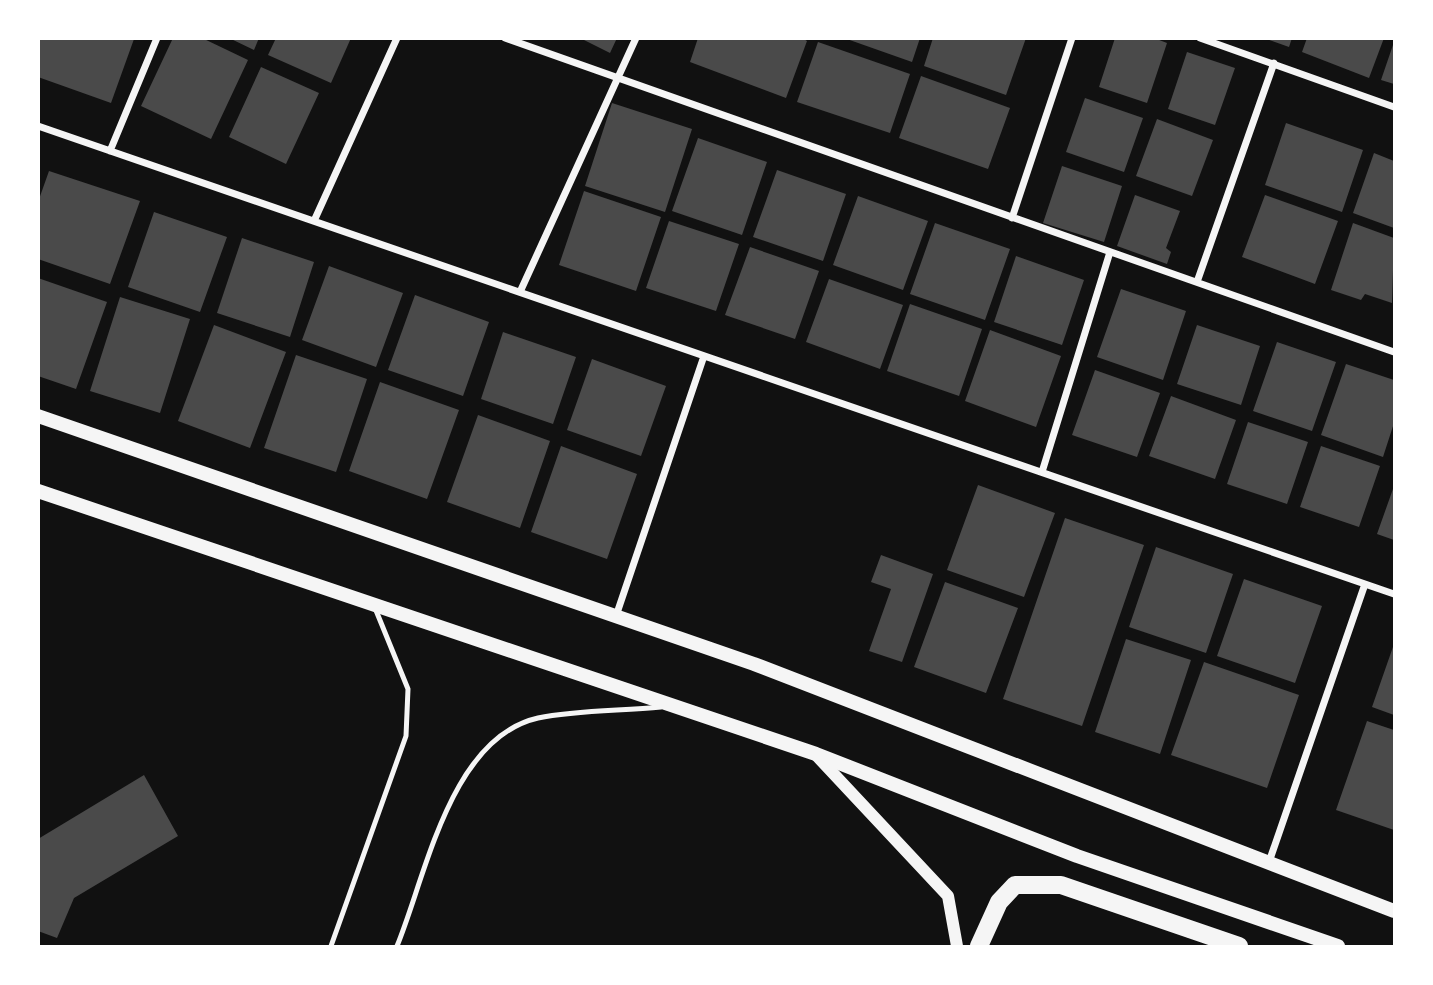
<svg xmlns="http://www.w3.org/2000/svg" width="1433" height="985" font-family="'Varela Round',sans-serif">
<rect width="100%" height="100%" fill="#111"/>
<!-- building -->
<path fill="#4a4a4a" d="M 38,38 L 134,39 L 111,103 L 38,77 Z
M 173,38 L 202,38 L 248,60 L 211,139 L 141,106 Z
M 229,38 L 259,38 L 254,50 Z
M 276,38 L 351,38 L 331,83 L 268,55 Z
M 580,38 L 617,38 L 610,53 Z
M 698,38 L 802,38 L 807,41 L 786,98 L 690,62 Z
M 844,38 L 920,38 L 912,62 Z
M 933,38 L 1026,38 L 1006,95 L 924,66 Z
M 1115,38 L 1154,38 L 1167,43 L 1147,103 L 1099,87 Z
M 1264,38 L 1292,38 L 1289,47 Z
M 1307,38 L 1384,38 L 1369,78 L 1302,52 Z
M 818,42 L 910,74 L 890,133 L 797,102 Z
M 1394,42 L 1394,84 L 1381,80 Z
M 1187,52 L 1235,68 L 1215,125 L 1168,109 Z
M 261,67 L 319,93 L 286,164 L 229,137 Z
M 921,76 L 1010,108 L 988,169 L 899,138 Z
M 1085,98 L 1143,118 L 1124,172 L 1066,152 Z
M 612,103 L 692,129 L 665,212 L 585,186 Z
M 1157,119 L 1213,140 L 1192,196 L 1136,176 Z
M 1286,123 L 1363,150 L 1342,212 L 1265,185 Z
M 698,138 L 767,162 L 742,235 L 672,211 Z
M 1374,153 L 1394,161 L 1394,228 L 1353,213 Z
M 1062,166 L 1122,186 L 1104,242 L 1043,223 Z
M 777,170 L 846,194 L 823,261 L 753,237 Z
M 49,171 L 140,201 L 110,284 L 38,259 L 38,202 Z
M 584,191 L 661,217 L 636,291 L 559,265 Z
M 1135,195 L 1180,211 L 1166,248 L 1171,252 L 1167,264 L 1117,246 Z
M 1265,195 L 1338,221 L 1315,284 L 1242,257 Z
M 858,196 L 928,221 L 903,290 L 833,265 Z
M 154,212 L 227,237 L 200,312 L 128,287 Z
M 669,221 L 739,244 L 716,311 L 646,288 Z
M 935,223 L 1010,249 L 985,320 L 910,294 Z
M 1353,223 L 1394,238 L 1392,303 L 1365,294 L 1361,300 L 1331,290 Z
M 242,238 L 314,262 L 290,337 L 217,313 Z
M 750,247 L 819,271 L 795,339 L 725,315 Z
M 1016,256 L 1084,280 L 1062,345 L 994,322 Z
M 329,266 L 403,293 L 376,367 L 302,340 Z
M 38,278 L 107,302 L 76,389 L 38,376 Z
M 829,279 L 903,305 L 880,369 L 806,342 Z
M 1121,289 L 1186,311 L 1163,380 L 1097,357 Z
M 415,295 L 489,322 L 463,396 L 388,370 Z
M 120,297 L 190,319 L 160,413 L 90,391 Z
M 910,304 L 982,329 L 959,396 L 887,371 Z
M 214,325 L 286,352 L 250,448 L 178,421 Z
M 1197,325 L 1260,346 L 1241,405 L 1177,384 Z
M 990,330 L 1061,356 L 1036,427 L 965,401 Z
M 503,332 L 576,357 L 553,424 L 481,399 Z
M 1277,342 L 1336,362 L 1312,431 L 1253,411 Z
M 296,355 L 367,379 L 336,472 L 264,448 Z
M 592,359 L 666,386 L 641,456 L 567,430 Z
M 1346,364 L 1394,380 L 1394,423 L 1383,457 L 1321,435 Z
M 1095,370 L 1160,393 L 1137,457 L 1072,435 Z
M 380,382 L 459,410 L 427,499 L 349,471 Z
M 1171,396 L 1236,420 L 1215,479 L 1149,456 Z
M 478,415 L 550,441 L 520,528 L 447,502 Z
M 1248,422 L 1308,442 L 1287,504 L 1227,484 Z
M 561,446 L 637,474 L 607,559 L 531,532 Z
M 1321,446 L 1380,466 L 1359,527 L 1300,507 Z
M 978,485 L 1055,513 L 1024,597 L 947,570 Z
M 1394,486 L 1394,540 L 1377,534 Z
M 1065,518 L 1144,545 L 1082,726 L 1003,699 Z
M 1156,547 L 1233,574 L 1206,653 L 1129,627 Z
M 881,555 L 933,574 L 902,662 L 869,651 L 891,589 L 871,582 Z
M 1244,579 L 1322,606 L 1295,683 L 1217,656 Z
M 945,582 L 1018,608 L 986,693 L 914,667 Z
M 1126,639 L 1191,660 L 1160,754 L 1095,732 Z
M 1394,644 L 1394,715 L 1372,707 Z
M 1204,662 L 1299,695 L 1267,788 L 1171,755 Z
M 1367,721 L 1394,730 L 1394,830 L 1336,810 Z
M 144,775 L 178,836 L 74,898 L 57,938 L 38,931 L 38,839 Z"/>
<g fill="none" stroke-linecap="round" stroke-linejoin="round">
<!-- service -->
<path stroke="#f5f5f5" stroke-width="5" d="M 331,946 L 406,736 L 408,689 L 375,608
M 397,946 C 426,876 450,738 538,718 C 577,710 621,711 661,707"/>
<!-- minor -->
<path stroke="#f5f5f5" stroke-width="7" d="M 505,38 L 1394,352
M 1200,38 L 1394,107
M 38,126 L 1394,594
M 110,151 L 157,38
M 1012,218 L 1072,38
M 314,221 L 397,38
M 1197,282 L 1274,63
M 520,292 L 636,38
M 1042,472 L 1110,252
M 616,616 L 704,356
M 1269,862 L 1365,584"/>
<!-- tertiary -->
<path stroke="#f5f5f5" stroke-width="12" d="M 816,755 L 948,896 L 957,946"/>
<!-- secondary -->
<path stroke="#f5f5f5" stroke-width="14" d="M 38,416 L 754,664 L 1394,911
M 38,491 L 816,754 L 1077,856 L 1338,946"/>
<!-- motorway -->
<path stroke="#f5f5f5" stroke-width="18" d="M 979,946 L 999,902 L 1015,885 L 1061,885 L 1239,946"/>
</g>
<!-- border -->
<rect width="1433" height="985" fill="none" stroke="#ffffff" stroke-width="80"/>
</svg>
